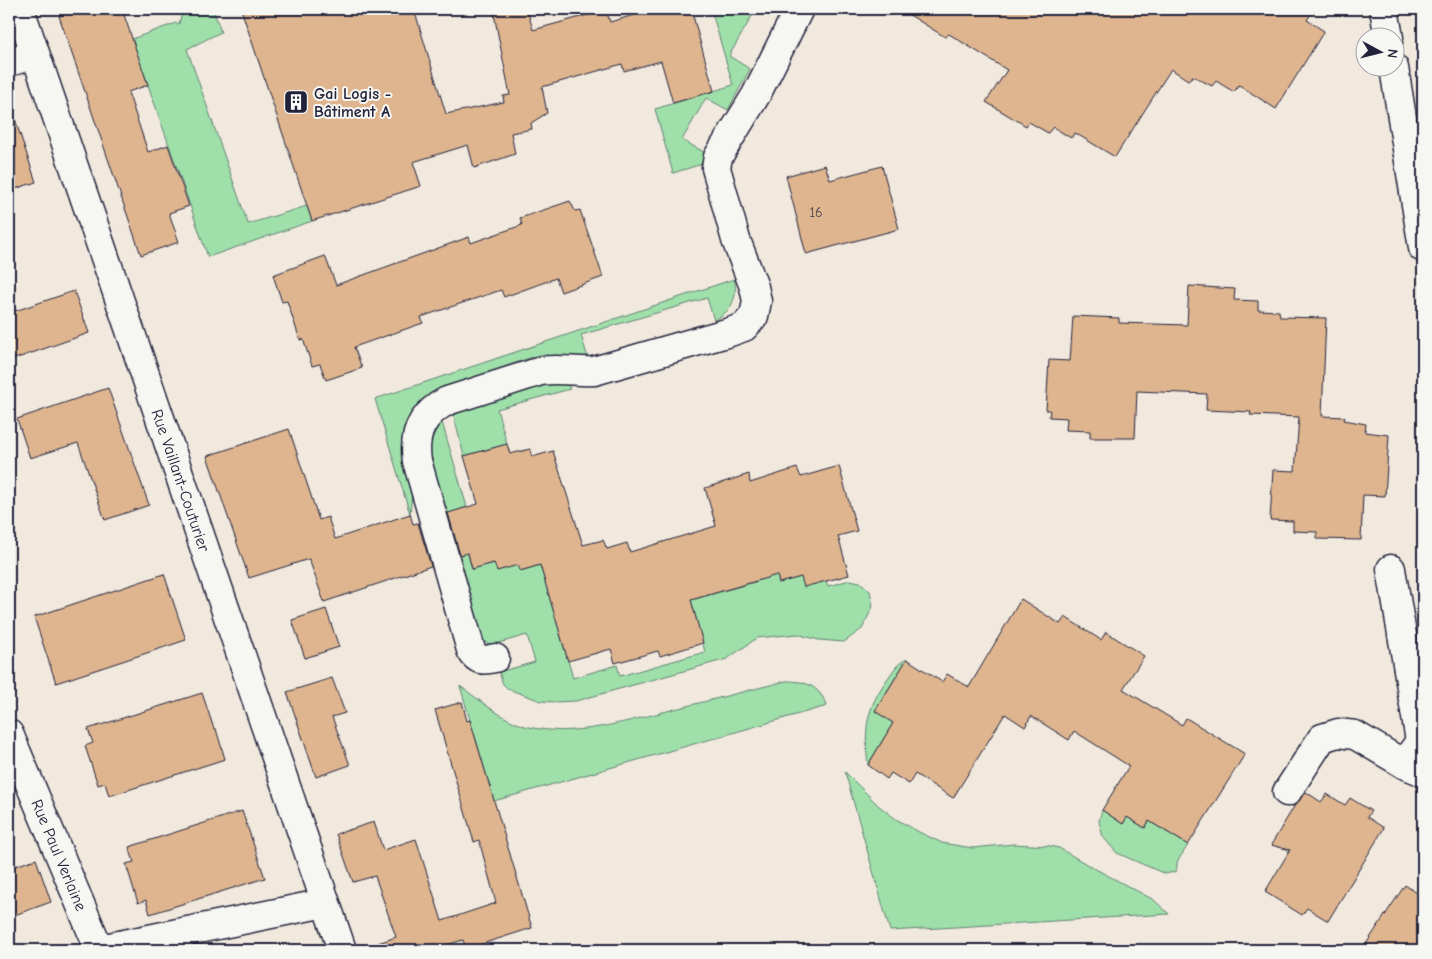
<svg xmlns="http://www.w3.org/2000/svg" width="1432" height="959" font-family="'Comic Neue',sans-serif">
<rect width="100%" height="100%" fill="#f1e9de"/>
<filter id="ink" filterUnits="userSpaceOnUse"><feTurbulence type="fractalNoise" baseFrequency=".02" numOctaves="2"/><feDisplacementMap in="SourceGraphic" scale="10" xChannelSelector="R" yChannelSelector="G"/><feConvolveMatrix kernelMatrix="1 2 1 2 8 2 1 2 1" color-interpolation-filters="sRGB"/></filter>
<g filter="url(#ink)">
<!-- green -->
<path fill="#9fe0aa" stroke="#608172" d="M 183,9 L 213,9 L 221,32 L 187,49 L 248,224 L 307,206 L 312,221 L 208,257 L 132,39 L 176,23 L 179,24 Z
M 711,9 L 756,9 L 729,56 L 750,69 L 728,110 L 706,98 L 682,140 L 704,152 L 702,164 L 673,173 L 655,109 L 733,85 Z
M 734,279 C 739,296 731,313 714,320 L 707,298 L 581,335 L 588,358 L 568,360 L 545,355 L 538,355 L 438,390 L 421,404 L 410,514 L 375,399 Z
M 548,380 L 568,384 L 570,389 L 497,409 L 507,444 L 464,456 L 453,413 Z
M 441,419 L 467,507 L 456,511 L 472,569 L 494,563 L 519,565 L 520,571 L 540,565 L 573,678 L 617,665 L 620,676 L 705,652 L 691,600 L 755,582 L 775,568 L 779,582 L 801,577 L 826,581 L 828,586 L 850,580 L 860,582 L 870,591 L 873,606 L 862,629 L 844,642 L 819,640 L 797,634 L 757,638 L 727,659 L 576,701 L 554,702 L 541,701 L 508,689 L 503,684 L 499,672 L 535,662 L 527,635 L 492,645 L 484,642 L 479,635 L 428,449 L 433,428 Z
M 907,659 L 875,711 L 893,723 L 868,765 C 864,728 866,709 888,678 C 894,670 897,663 907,659 Z
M 786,681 C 807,681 819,686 827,706 L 494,801 L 460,686 C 480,700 501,719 525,726 C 574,739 627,721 675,709 C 712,700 749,690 786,681 Z
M 845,772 L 879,806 L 896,819 L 919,832 L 942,843 L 972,848 L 1014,844 L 1050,846 L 1059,848 L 1088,865 L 1154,900 L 1169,914 L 890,931 Z
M 1102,810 L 1123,824 L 1127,817 L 1145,828 L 1149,821 L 1188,845 L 1177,862 L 1177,867 L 1175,872 L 1165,874 L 1117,853 L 1103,837 L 1099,821 Z"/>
<!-- building -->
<path fill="#deb58f" stroke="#22223b" d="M 82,9 L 122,9 L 148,85 L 128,92 L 148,152 L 168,145 L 189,206 L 169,213 L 179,242 L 141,255 L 59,16 Z
M 241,9 L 414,9 L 446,114 L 504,102 L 503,96 L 510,95 L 493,9 L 527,9 L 533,30 L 606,10 L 610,22 L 655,9 L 691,9 L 714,91 L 673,103 L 661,61 L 624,71 L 622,64 L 542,87 L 547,113 L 531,123 L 532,129 L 511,133 L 515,154 L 474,168 L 468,145 L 413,162 L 421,186 L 312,221 Z
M 900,9 L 1314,9 L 1307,20 L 1324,31 L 1276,109 L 1239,85 L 1234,92 L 1216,81 L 1212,86 L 1193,76 L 1188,80 L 1171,69 L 1115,157 L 1075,133 L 1071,138 L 1053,127 L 1048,133 L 1029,122 L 1026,126 L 986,102 L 1007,70 L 949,34 L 945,37 Z
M 13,113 L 36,182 L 9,191 L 9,114 Z
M 825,165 L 830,180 L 882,166 L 899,229 L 806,254 L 786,176 Z
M 570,201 L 575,211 L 580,210 L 603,277 L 561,292 L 556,278 L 504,297 L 501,290 L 421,317 L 423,323 L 354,347 L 362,368 L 326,380 L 320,364 L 312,366 L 303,339 L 300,340 L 287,301 L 282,302 L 273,275 L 325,256 L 336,285 L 469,237 L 471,243 L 522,225 L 520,218 Z
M 1189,286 L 1235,289 L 1234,300 L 1258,301 L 1258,310 L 1279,311 L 1280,317 L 1326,318 L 1322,416 L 1345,417 L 1344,420 L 1366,424 L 1365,432 L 1389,435 L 1385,496 L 1363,495 L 1361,540 L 1317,539 L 1317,532 L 1293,531 L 1293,521 L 1270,520 L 1273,470 L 1295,471 L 1299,417 L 1250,415 L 1251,412 L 1206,410 L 1207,394 L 1137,391 L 1135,438 L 1090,438 L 1090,431 L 1066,430 L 1067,418 L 1049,417 L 1050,410 L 1046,410 L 1049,360 L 1070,361 L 1073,316 L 1119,318 L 1119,323 L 1187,325 Z
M 74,291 L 89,333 L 9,361 L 9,313 Z
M 108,388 L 149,505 L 105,520 L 78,443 L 30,458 L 17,419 Z
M 289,429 L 319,520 L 328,517 L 335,539 L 410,514 L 413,524 L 418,523 L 431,566 L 324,602 L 309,559 L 249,578 L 207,456 Z
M 507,444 L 510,454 L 530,449 L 532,457 L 553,451 L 583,545 L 603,540 L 607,549 L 627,543 L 630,552 L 716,526 L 705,488 L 749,474 L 750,483 L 797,468 L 801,477 L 839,466 L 857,531 L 838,536 L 849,575 L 804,587 L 801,577 L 779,583 L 777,575 L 691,600 L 703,643 L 660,656 L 658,651 L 615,663 L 611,649 L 568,661 L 540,565 L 520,571 L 518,565 L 497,571 L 494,563 L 472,569 L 468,553 L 460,555 L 448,513 L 478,504 L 464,456 Z
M 164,574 L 186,640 L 56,683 L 34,617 Z
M 1021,599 L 1060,624 L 1065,617 L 1101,640 L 1106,632 L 1144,656 L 1123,689 L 1182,725 L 1186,718 L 1245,754 L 1188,845 L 1149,821 L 1145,828 L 1127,817 L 1123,824 L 1102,810 L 1129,766 L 1074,731 L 1069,740 L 1031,716 L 1025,727 L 1005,714 L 953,798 L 915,774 L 909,784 L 891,773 L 887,779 L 868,765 L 893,723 L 875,711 L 907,659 L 942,682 L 947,674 L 969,687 Z
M 326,609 L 339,647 L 305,658 L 292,620 Z
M 332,678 L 345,713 L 332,717 L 350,765 L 316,777 L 287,692 Z
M 202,693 L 214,729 L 216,729 L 225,759 L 109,796 L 105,783 L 98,785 L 85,746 L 93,743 L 88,729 Z
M 462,702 L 467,721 L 470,720 L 532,928 L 466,949 L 463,940 L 429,950 L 380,950 L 378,943 L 396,937 L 375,876 L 353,882 L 336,834 L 374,822 L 383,850 L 416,839 L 442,921 L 496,903 L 479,840 L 474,842 L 435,710 Z
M 1306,792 L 1321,802 L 1327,794 L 1345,805 L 1350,798 L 1371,811 L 1367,817 L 1384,828 L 1328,921 L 1307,908 L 1302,915 L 1265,892 L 1290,850 L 1271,845 L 1295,805 Z
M 242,811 L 265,878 L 150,914 L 146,900 L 138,903 L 126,864 L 134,862 L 129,847 Z
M 36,859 L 51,902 L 9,917 L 9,868 Z
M 1405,885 L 1423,897 L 1423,950 L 1362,950 Z"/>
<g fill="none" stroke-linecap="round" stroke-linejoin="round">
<defs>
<g id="minor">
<path id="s1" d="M 20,9 L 342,950"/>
<path d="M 1384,9 L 1389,38"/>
<path d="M 9,62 L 35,54"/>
<path d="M 1394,68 L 1423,248"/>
<path d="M 1391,569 L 1420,741 L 1404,764"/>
<path d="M 495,658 C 483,661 477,661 471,650 L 417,461 C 413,434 422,414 447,401 L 541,371 C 559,368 576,372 594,371 L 730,332 L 744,327 L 754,316 L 757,301 L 754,287 L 736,240 L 720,182 L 716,168 L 718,157 L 756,95 L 799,9"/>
<path id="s2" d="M 9,734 L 99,949"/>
<path d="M 1287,792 L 1322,738 L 1338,733 L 1355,735 L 1404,764 L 1423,772"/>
<path d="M 95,950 L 325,903"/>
</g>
</defs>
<!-- minor casing -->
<use href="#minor" stroke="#22223b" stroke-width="31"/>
<!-- minor -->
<use href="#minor" stroke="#f6f6f2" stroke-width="28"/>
</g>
</g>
<!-- icons -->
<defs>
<symbol id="building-square" viewBox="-11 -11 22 22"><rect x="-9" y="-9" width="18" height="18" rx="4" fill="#22223b" stroke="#f6f6f2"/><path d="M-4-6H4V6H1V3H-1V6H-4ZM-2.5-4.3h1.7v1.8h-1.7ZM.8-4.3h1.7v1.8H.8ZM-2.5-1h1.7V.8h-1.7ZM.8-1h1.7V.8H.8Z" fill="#fff"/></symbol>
</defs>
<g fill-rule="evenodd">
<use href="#building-square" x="282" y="88" width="28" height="28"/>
</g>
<g text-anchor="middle" stroke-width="4" stroke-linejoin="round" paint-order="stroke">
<!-- number labels -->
<g font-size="14" fill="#514750">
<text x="816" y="217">16</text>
</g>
<!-- poi labels -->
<g font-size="16" font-weight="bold" fill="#22223b" stroke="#f6f6f2" text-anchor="start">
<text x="314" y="99">Gai Logis -<tspan x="314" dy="18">Bâtiment A</tspan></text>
</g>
<!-- street labels -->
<g font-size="16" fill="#22223b" stroke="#f6f6f2">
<text dy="6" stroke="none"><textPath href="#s1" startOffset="498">Rue Vaillant-Couturier</textPath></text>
<text dy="6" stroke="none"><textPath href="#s2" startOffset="131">Rue Paul Verlaine</textPath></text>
</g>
</g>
<!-- margin -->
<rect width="1432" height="959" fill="none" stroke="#f6f6f2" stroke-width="30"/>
<rect x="15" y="15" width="1402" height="929" fill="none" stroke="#22223b" stroke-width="2" filter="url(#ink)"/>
<!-- north arrow -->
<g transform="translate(1380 52) rotate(97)"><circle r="24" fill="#f6f6f2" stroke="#a1a1a9"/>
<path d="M0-4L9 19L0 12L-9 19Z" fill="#22223b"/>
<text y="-8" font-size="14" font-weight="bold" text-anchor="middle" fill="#22223b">N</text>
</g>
</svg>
